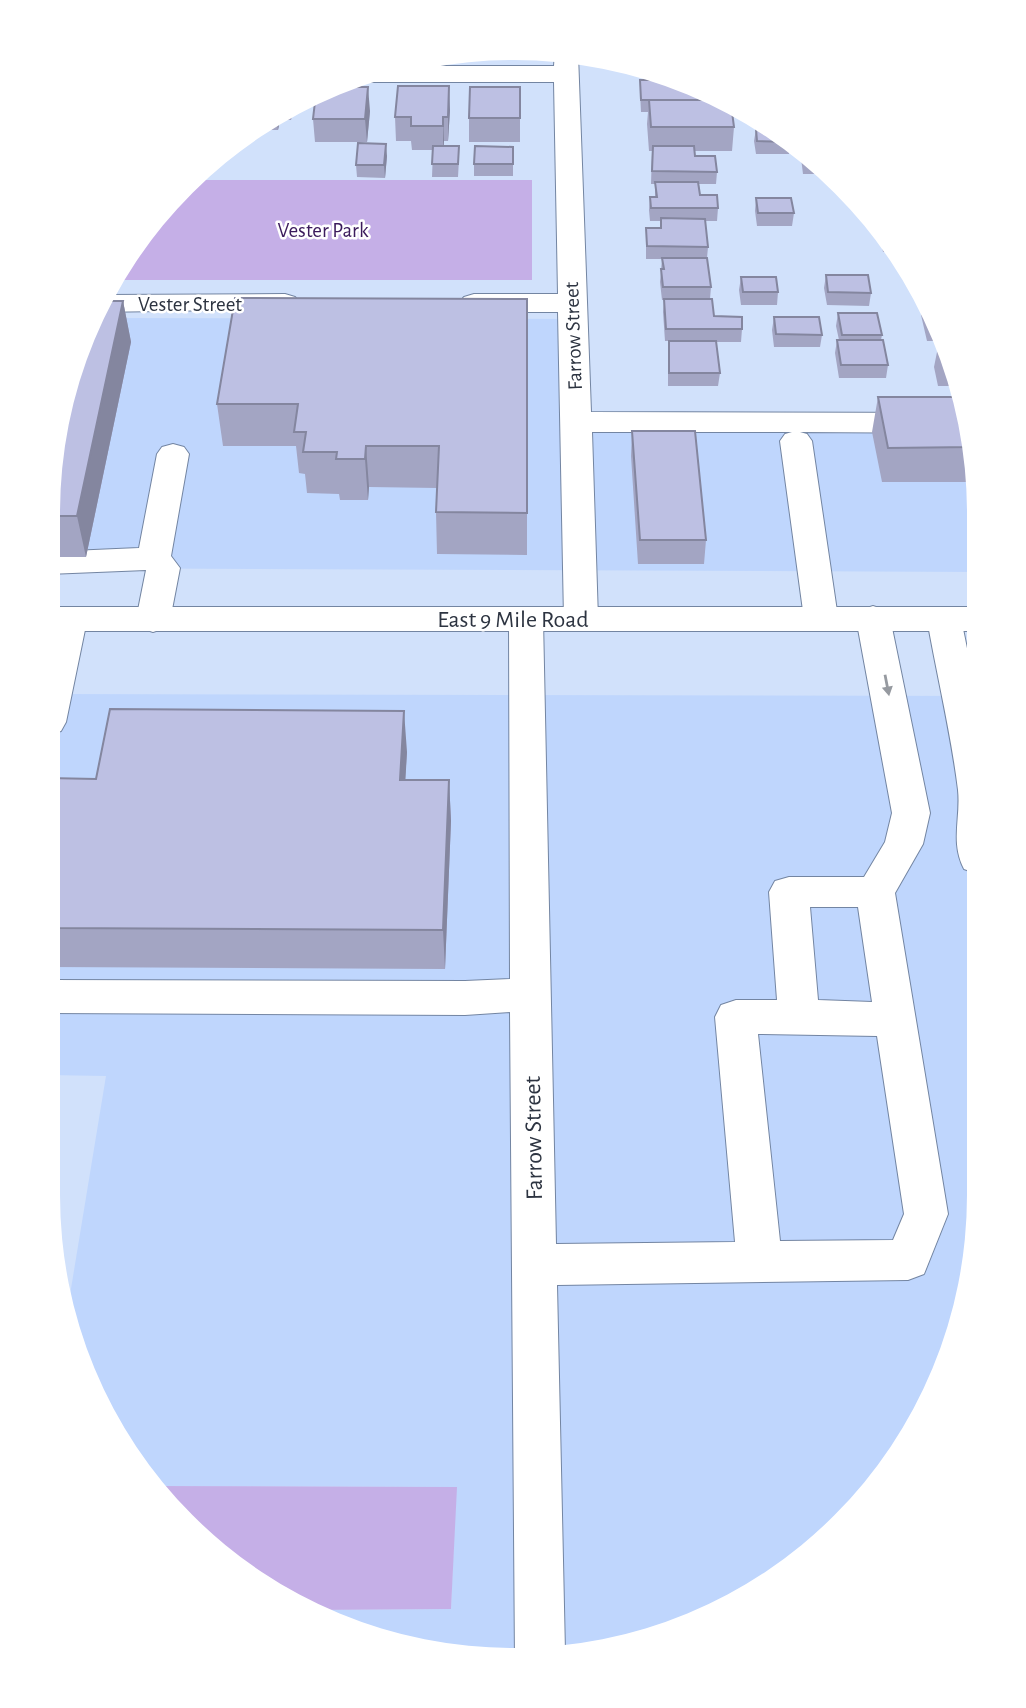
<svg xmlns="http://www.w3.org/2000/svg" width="1026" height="1708" font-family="'Alegreya Sans',sans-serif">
<rect width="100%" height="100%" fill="#d1e1fb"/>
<!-- built -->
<path fill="#bfd6fd" d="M 94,318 L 574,319 L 578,429 L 967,430 L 978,482 L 978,572 L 48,568 Z
M 48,694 L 978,696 L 978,1226 L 954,1345 L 900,1454 L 797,1564 L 663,1636 L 513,1661 L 364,1636 L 310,1610 L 451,1609 L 456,1487 L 152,1486 L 143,1478 L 72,1344 L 67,1313 L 106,1076 L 47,1075 Z"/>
<!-- green -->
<path fill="#c5afe7" d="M 188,180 L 532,180 L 532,280 L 113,280 L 126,254 Z
M 152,1486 L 457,1487 L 451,1609 L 310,1610 L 254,1582 Z"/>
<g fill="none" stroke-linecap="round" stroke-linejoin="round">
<defs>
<path id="minor" d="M 555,51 L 578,54 L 591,412 L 964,413 L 966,433 L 800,432 L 807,434 L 812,441 L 838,618 L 833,626 L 821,630 L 809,626 L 804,618 L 780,441 L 785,434 L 792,432 L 592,432 L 598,619 L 593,627 L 581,631 L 569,627 L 564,619 L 558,312 L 474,312 L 464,309 L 459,303 L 464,297 L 474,294 L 558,294 L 554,82 L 364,82 L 353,77 L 389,66 L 554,66 Z
M 285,294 L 295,297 L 300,303 L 295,309 L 97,312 L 106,295 Z
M 173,444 L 184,447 L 189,454 L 171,556 L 180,568 L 170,620 L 165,628 L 153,632 L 141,628 L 136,620 L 146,570 L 48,574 L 48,552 L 139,548 L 157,454 L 162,447 Z
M 873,606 L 885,610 L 890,618 L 930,813 L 923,844 L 895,893 L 948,1214 L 924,1274 L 908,1280 L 557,1285 L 565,1652 L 515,1661 L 510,1012 L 465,1015 L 48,1013 L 48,980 L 465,981 L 510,979 L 509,619 L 514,611 L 526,607 L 538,611 L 543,619 L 556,1244 L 735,1242 L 715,1017 L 721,1005 L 736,1000 L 777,1000 L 769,892 L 775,881 L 789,877 L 864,877 L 885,842 L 892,813 L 856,618 L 861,610 ZM 810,907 L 858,907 L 872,1002 L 818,1000 ZM 758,1034 L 877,1036 L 904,1214 L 893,1240 L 780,1241 Z
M 944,607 L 956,611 L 961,619 L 978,702 L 978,874 L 964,869 C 950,842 961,818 958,790 C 951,733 937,676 927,619 L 932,611 Z
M 70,608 L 82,612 L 87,620 L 66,722 L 61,731 L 48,735 L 48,641 L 58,612 Z"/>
<path id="major" d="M 48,607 L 978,607 L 978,631 L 48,631 Z"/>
</defs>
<!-- minor casing -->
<use href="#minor" stroke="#7385a2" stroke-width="2"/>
<!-- major casing -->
<use href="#major" stroke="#7385a2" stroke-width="2"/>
<!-- minor -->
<use href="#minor" fill="#fff" fill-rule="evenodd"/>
<!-- major -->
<use href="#major" fill="#fff" fill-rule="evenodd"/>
</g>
<!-- wall -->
<path fill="#a3a5c3" d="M 647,69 L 692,83 L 703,100 L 734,127 L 732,151 L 695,151 L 695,156 L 717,172 L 716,184 L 699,184 L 700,195 L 718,208 L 717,221 L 705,221 L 708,247 L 707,258 L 711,287 L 710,299 L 714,316 L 742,329 L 741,342 L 716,342 L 720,373 L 718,386 L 668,386 L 668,341 L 665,341 L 663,312 L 664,300 L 662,300 L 660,282 L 662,259 L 646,259 L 646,228 L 661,228 L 661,221 L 650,221 L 649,210 L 650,197 L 655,197 L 655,184 L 651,184 L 652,151 L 649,151 L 647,124 L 648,112 L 641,112 L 640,92 L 640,80 L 646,80 Z
M 520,87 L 520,142 L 469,142 L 469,118 Z
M 293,105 L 291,120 L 280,120 L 278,130 L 249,130 L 255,126 Z
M 450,110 L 448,141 L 444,141 L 444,146 L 459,159 L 458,177 L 432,177 L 433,150 L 412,150 L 411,141 L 396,141 L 395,117 Z
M 370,111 L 367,142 L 315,142 L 313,119 Z
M 756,129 L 790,142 L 789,154 L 756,154 L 754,141 Z
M 513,147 L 513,176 L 474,176 L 474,164 Z
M 802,152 L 827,174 L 803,174 L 801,158 Z
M 387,156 L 385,178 L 357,177 L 356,165 Z
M 756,198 L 794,213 L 792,226 L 757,226 L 755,211 Z
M 881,231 L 896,252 L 883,252 L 880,235 Z
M 909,269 L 917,280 L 920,289 L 911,289 L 908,274 Z
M 826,275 L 871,293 L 869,306 L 827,305 L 824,288 Z
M 741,277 L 778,292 L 777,305 L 741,305 L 739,290 Z
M 923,295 L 944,341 L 927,341 L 921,315 L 924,299 Z
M 527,299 L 527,555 L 437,554 L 436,512 L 437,488 L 369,487 L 368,500 L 340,500 L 339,494 L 307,493 L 305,474 L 299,473 L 296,446 L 223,446 L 217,404 Z
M 123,301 L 131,342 L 86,557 L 48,557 L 48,482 Z
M 838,313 L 882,335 L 881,340 L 888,365 L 886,378 L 839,378 L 835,353 L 837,340 L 839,340 L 836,326 Z
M 774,317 L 822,335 L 820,347 L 774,347 L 772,330 Z
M 939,342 L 945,342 L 954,364 L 978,482 L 882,482 L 872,432 L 878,397 L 958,397 L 956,386 L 938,386 L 934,367 Z
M 632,431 L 706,540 L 704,564 L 638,564 L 631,456 Z
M 407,752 L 405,780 L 449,780 L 451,821 L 445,969 L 48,967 L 48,778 L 96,779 Z"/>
<!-- shaded-wall -->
<path fill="#84869f" d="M 449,86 L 450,110 L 448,141 L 448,117 Z
M 368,87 L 370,111 L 367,142 L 365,119 Z
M 293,105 L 291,120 L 289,107 Z
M 279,113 L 280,120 L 278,130 L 276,114 Z
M 443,117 L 444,141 L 443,150 Z
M 386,144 L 387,156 L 385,178 L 384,165 Z
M 123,301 L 131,342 L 86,557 L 77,516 Z
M 366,446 L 369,487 L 368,500 L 365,459 Z
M 404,711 L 407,752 L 403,821 L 400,780 Z
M 449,780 L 451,821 L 445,969 L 443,930 Z"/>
<!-- building -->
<path fill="#bdc0e3" stroke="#84869f" stroke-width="2" d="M 640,80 L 683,80 L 692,83 L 702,88 L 703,100 L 641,100 Z
M 398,86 L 449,86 L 448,117 L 443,117 L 443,126 L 411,126 L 411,117 L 395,117 Z
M 326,87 L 368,87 L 365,119 L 313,119 L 316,93 Z
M 470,87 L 520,87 L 520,118 L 469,118 Z
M 649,100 L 724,100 L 731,104 L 734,127 L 651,127 Z
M 756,129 L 776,129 L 790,142 L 757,141 Z
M 358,143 L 386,144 L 384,165 L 356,165 Z
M 433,146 L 459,146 L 458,164 L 432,164 Z
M 475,146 L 513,147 L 513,164 L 474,164 Z
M 653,146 L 694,146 L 695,156 L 715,156 L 717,172 L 652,171 Z
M 804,154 L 813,162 L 805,162 Z
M 655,182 L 698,182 L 700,195 L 717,195 L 718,208 L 651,208 L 650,197 L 657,197 Z
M 756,198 L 791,198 L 794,213 L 758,213 Z
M 661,218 L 705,219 L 708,247 L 647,246 L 646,228 L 661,228 Z
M 662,258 L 707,258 L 711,287 L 663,287 L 661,269 L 664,269 Z
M 826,275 L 868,275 L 871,293 L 828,292 Z
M 741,277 L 776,277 L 778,292 L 743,292 Z
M 235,298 L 527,299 L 527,513 L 436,512 L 439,446 L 366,446 L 365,459 L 336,459 L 337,452 L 303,452 L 306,432 L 294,432 L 298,404 L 217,404 Z
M 664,299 L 712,299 L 714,316 L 742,317 L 742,329 L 666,329 Z
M 103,301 L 123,301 L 77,516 L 48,516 L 48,482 L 72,363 Z
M 838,313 L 877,313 L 882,335 L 842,335 Z
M 774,317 L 819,317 L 822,335 L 776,334 Z
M 837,340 L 883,340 L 888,365 L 841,365 Z
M 669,341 L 716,341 L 720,373 L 669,373 Z
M 939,342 L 945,342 L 953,361 L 943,361 Z
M 878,397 L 961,397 L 971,447 L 888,448 Z
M 632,431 L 695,431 L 706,540 L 640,540 Z
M 110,709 L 404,711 L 400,780 L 449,780 L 443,930 L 48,928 L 48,778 L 96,779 Z"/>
<!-- one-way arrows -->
<defs><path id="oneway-solid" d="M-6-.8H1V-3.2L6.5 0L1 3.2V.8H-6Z" transform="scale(1.75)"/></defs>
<use fill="#969aa0" href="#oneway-solid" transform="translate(887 685) rotate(79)"/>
<g text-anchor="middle" stroke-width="5" stroke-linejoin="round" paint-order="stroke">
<!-- far-park labels -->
<g font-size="21" fill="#3b1b5c" stroke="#fff">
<text x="323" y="237">Vester Park</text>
</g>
<!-- far-street labels -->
<g font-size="21" fill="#2d3441" stroke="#fff">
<text x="190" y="311">Vester Street</text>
<text transform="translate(573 336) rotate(-92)" y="7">Farrow Street</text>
</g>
<!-- street labels -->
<g font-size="24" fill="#2d3441" stroke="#fff">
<text x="513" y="627">East 9 Mile Road</text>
<text transform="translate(533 1138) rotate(-91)" y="8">Farrow Street</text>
</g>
</g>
<!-- crop -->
<path d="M0 0H1026V1708H0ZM513 60H514A453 453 0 0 1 967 513V1195A453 453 0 0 1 514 1648H513A453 453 0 0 1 60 1195V513A453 453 0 0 1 513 60Z" fill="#fff" fill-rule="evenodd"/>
</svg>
